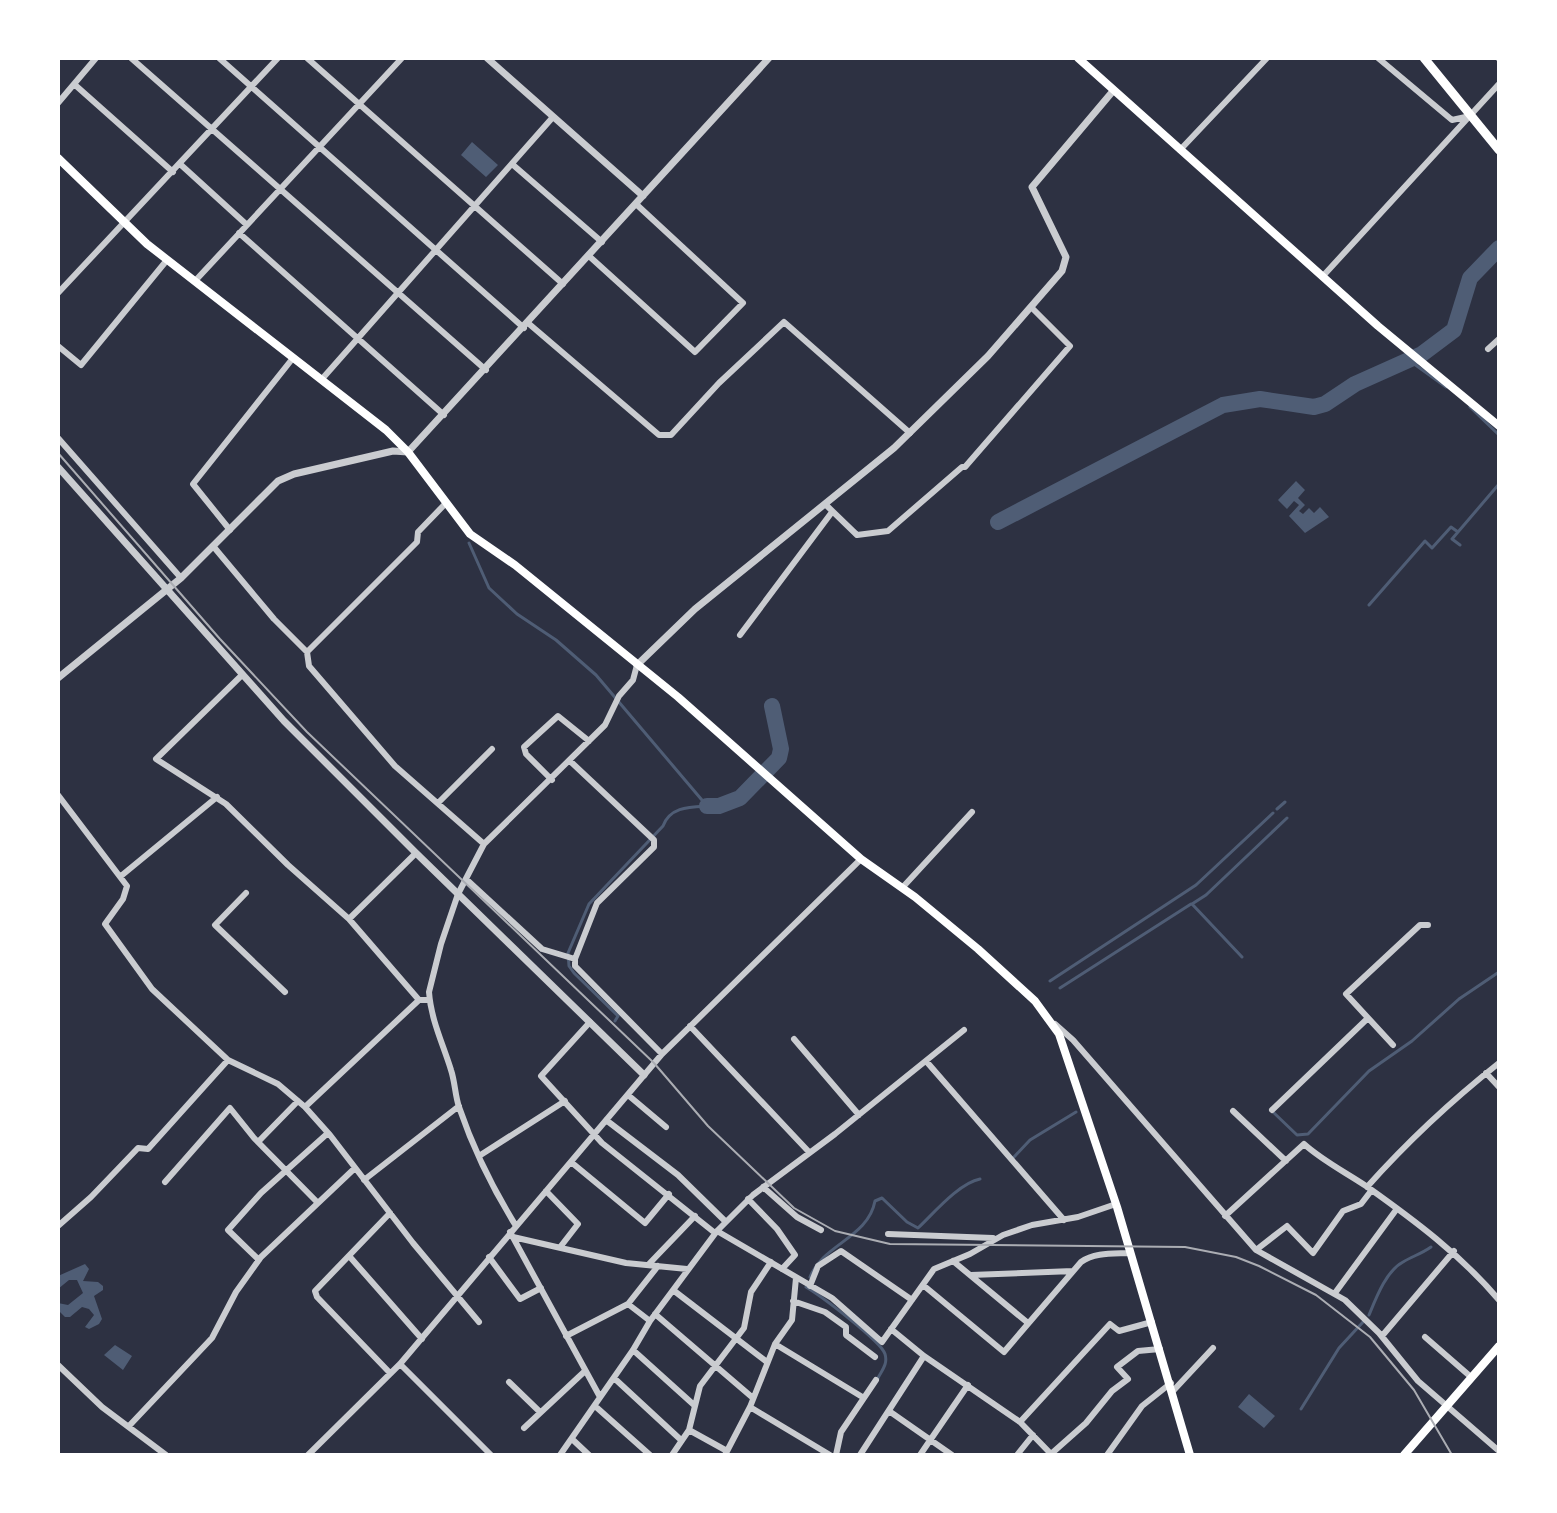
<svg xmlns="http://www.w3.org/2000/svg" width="1557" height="1513" font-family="'Exo 2',sans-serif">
<rect width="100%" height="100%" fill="#2d3142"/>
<!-- water -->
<path fill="#4f5d75" d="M 472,142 L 498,165 L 486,177 L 461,155 Z
M 1296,481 L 1305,490 L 1298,498 L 1305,505 L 1299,511 L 1303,514 L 1309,508 L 1314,513 L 1320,507 L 1329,517 L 1305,533 L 1289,516 L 1299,505 L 1294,501 L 1287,509 L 1278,500 Z
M 85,1264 L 89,1269 L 83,1281 L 98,1282 L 103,1286 L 103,1290 L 94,1296 L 102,1319 L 99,1324 L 89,1329 L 85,1327 L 94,1315 L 89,1309 L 82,1307 L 70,1317 L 65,1317 L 58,1310 L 58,1303 L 68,1305 L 83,1293 L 77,1280 L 69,1280 L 58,1289 L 58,1276 Z
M 115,1345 L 132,1356 L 123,1370 L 104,1355 Z
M 1249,1394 L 1275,1416 L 1264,1428 L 1238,1407 Z"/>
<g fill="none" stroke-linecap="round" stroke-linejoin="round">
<!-- stream -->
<path stroke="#4f5d75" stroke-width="3" d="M 1410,361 L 1446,387
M 1470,407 L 1499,435
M 469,543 L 489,588 L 517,614 L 556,640 L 596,675 L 707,806
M 1460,545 L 1452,539 L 1499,484
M 1369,605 L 1425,541 L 1432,548 L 1451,527 L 1458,532
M 1277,809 L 1285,802
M 1242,957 L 1192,904 L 1206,895 L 1287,818
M 1050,981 L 1196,885 L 1273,813
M 1060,988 L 1191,904
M 615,1021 L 618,1016 L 574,973 L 569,966 L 568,953 L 589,904 L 663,826 C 670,807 689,807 707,806
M 1273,1112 L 1297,1135 L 1308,1134 L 1369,1071 L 1412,1041 L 1459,999 L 1499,972
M 1013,1158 L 1030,1140 L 1076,1112
M 810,1277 C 823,1244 868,1238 875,1201 L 882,1198 L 907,1222 L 918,1228 C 933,1214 959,1183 980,1179
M 806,1287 C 821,1296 881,1341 885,1354 C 888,1364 882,1370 878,1378
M 1369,1315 C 1376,1298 1386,1271 1403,1262 C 1413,1256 1421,1254 1431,1247
M 1301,1409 L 1339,1348 L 1363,1322"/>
<!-- river -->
<path stroke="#4f5d75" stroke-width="16" d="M 998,522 L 1223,405 L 1260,399 L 1314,407 L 1325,404 L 1355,384 L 1422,354 L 1454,330 L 1470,278 L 1499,248
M 707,806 L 719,806 L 740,798 L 779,758 L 781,749 L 772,706"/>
<!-- minor -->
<path stroke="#caccd0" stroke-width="6" d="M 131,58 L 486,370
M 219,58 L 524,328
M 307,58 L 563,284
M 1378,58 L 1452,120 L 1470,116
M 74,84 L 173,172
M 58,103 L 96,58
M 1180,150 L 1267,58
M 180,164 L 247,225
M 512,164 L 602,242
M 239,233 L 444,415
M 589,256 L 695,352 L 743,303 L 636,204
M 1323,276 L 1499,84
M 195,281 L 402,58
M 58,293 L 278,58
M 528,323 L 659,435 L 671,435 L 719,383 L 784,322 L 910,433
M 58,346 L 81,365 L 167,260
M 1488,349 L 1499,339
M 322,379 L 553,117
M 58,438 L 181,578
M 825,504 L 857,535 L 888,531 L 962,467 L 965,467 L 1070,346 L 1031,307
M 230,530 L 193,484 L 293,358
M 213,546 L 274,619 L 307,652 L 309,666 L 395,766 L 484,844 L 458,894 L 441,944 L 429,992 C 431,1020 443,1044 451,1070 C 455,1082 455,1095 459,1107 C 473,1148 493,1189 516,1226
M 740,635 L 832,512
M 307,652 L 417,542 L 418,532 L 445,504
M 242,675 L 156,759 L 226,804 L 288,865 L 349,919 L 419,1000 L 429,1000
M 552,780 L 526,754 L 524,747 L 558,716 L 589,741
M 58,795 L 127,886 L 123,899 L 105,924 L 152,989 L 228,1060 L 278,1084 L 305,1107 L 330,1135 L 413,1243 L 479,1322
M 438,803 L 492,749
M 484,844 L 605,725 L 619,696 L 633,680 L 637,665
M 121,876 L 217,797
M 466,879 L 542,949 L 575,959 L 597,903 L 654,847 L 654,840 L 570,761
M 902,888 L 972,812
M 246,893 L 215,925 L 285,992
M 349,919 L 416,853
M 575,959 L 575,966 L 662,1054
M 590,1022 L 541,1076 L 602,1143 L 715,1233
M 1055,1024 L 1073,1040 L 1256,1250 L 1345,1300 L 1379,1333 L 1418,1381 L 1499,1451
M 690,1026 L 809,1152
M 794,1039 L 859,1115
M 1393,1045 L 1346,994 L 1420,925 L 1428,925
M 926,1061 L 1064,1220
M 1486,1073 L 1499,1087
M 628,1095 L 666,1127
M 305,1107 L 419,1000
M 1272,1110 L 1368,1018
M 1233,1111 L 1286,1161
M 606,1120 L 678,1175 L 726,1222
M 258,1142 L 298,1101
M 479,1156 L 565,1101
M 571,1162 L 645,1223 L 669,1194
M 364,1180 L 459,1106
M 165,1182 L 230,1108 L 254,1138 L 318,1203
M 763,1187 L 797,1217 L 821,1230
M 1367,1187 C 1408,1141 1451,1101 1499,1063
M 546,1191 L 578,1224 L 561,1246
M 748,1199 L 777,1229 L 795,1255 L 782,1269
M 1225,1216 L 1304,1144 C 1323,1161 1345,1172 1366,1186 C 1414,1220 1461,1255 1499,1300
M 58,1226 L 91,1197 L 138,1148 L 148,1149 L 228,1060
M 717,1231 L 832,1298 L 882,1342 L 934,1269 L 970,1254 L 1003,1235 L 1032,1225 L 1078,1217 L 1116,1204
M 510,1232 L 600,1397
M 888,1234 L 993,1238
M 513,1237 L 626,1263 L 687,1269
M 1256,1250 L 1287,1226 L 1313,1253 L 1343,1211 L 1361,1204 L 1371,1191
M 350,1257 L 422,1339
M 489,1257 L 520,1299 L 541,1288
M 259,1260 L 228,1230 L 261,1193 L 328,1133
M 953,1261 L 1028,1323
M 648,1265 L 695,1216
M 971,1275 L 1073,1271
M 923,1285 L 1004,1352 L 1081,1262 C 1095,1252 1114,1254 1131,1253
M 810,1286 L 818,1266 L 841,1251 L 912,1300
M 673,1290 L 767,1362
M 1335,1293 L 1396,1210
M 793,1301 L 825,1312 L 846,1327 L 846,1335 L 875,1357
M 628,1304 L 650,1321
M 655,1314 L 753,1398
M 891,1329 L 924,1356 L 1020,1422 L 1052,1455
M 566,1336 L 628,1304 L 658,1266
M 1382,1336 L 1454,1251
M 1425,1337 L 1471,1377
M 775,1344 L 864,1398
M 633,1350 L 694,1405
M 400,1364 L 491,1455
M 58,1365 L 102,1407 L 166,1455
M 390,1373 L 317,1297 L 315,1291 L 390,1213
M 614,1378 L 681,1440
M 509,1382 L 540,1412
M 1173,1391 L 1213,1348
M 595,1406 L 650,1455
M 750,1407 L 830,1455
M 889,1411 L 952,1455
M 1020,1422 L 1110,1324 L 1119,1331 L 1152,1322
M 129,1426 L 212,1338 L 236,1292 L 261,1257 L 355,1168
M 524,1428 L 585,1371
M 689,1430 L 727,1451
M 572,1439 L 589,1455
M 1051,1454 L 1086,1423 L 1112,1391 L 1128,1379 L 1117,1367 L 1138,1351 L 1160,1349
M 308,1455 L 400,1364 L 662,1054 L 861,859
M 560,1455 L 633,1350 L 650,1321 L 717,1231 L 753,1195 L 835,1134 L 964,1030
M 672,1455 L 689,1430 L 700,1386 L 744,1328 L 751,1292 L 771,1262
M 725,1455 L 750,1407 L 775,1344 L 792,1320 L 796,1278
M 836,1455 L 841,1432 L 876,1380
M 860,1455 L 924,1356
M 920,1455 L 968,1385
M 1017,1455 L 1033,1435
M 1107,1455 L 1142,1406 L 1171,1383"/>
<!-- tertiary -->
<path stroke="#caccd0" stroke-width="7" d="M 487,58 L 643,196
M 58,467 L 284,721 L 416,853 L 644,1075
M 637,665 L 695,609 L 894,448 L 988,356 L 1062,271 L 1066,257 L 1032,187 L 1113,91
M 58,678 L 181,578 L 278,481 L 294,474 L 393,451 L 408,452 L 769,58"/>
<!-- secondary -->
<path stroke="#fff" stroke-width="8" d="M 1078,58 L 1378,326 L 1499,426
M 58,158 L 147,244 L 386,430 L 408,452 L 470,534 L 515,565 L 678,697 L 861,859 L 915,897 L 978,949 L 1035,1001 L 1059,1034 L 1117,1207 L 1190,1455
M 1404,1455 L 1499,1346"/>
<!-- primary -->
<path stroke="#fff" stroke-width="9" d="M 1424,58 L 1499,150"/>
<!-- tram -->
<path stroke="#abadb3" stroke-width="2" d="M 58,453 L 220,639 L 307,732 L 654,1063 L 708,1126 L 794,1208 L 835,1231 L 890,1244 L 1185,1247 L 1236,1257 L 1259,1266 L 1316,1295 L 1370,1337 L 1414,1390 L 1452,1455"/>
<!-- rail -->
<path stroke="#abadb3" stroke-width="3" d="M 1496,58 L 1499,61"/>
</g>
<!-- border -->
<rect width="1557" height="1513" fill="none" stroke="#ffffff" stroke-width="120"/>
</svg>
